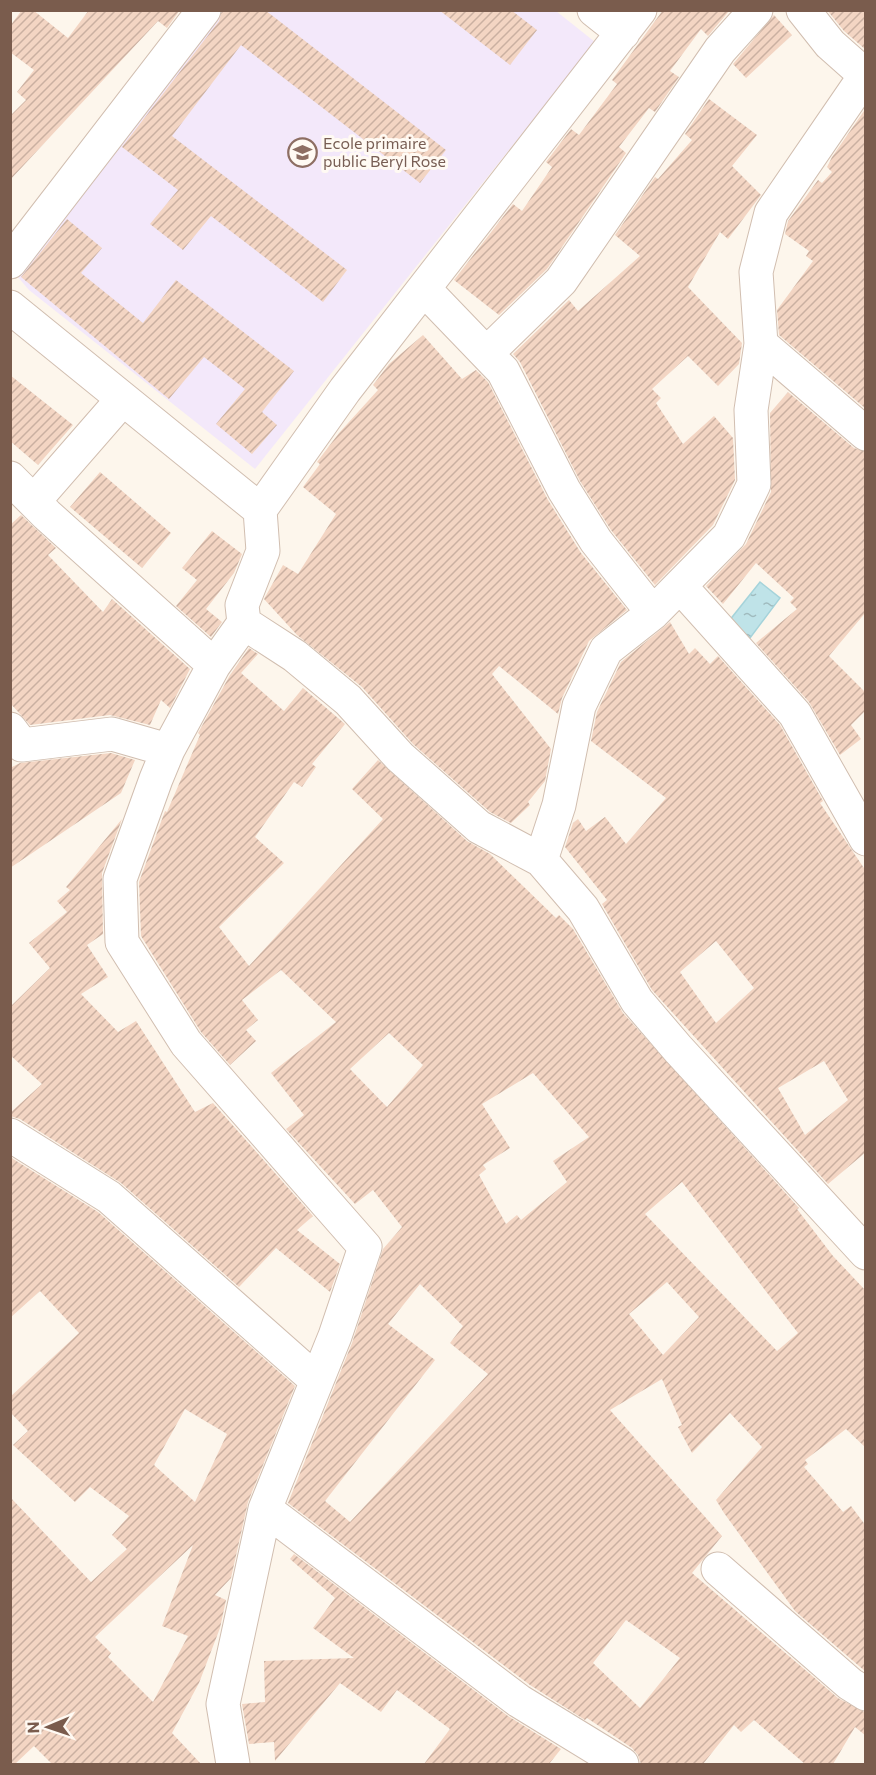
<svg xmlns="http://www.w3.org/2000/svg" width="876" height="1775" font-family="Commissioner,sans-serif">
<defs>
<pattern id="water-ripples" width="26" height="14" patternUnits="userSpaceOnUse" patternTransform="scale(1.5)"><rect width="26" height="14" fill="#bfe3e8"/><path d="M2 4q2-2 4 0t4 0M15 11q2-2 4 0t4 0" fill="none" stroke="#a0bbbe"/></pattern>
<pattern id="building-hatch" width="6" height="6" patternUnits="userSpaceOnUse" patternTransform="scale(1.5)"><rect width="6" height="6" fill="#f3d5c3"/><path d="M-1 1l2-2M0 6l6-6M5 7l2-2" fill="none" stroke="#cab0a1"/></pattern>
</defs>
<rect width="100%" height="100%" fill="#fdf6ec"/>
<!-- education -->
<path fill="#f3e8fa" d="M 208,11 L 556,11 L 595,42 L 255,469 L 29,290 L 11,269 Z"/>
<!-- water -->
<path fill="url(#water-ripples)" stroke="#a5d3da" stroke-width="1.5" d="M 760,582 L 780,598 L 750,638 L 729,621 Z"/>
<!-- building -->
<path fill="url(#building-hatch)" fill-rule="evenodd" d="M 22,10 L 33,10 L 68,38 L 89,10 L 180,10 L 167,28 L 158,21 L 10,180 L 10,116 L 26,100 L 17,92 L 34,70 L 10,52 L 10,26 Z
M 222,10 L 265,10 L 446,150 L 420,183 L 241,45 L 172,136 L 347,270 L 323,302 L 211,216 L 183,250 L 150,224 L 178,190 L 122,147 L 219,21 Z
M 439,10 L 511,10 L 537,30 L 510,65 Z
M 663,10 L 730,10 L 708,36 L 701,29 L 670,71 L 679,77 L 655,112 L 649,108 L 619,147 L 626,153 L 547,269 L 499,315 L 454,280 L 513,204 L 522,211 L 552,167 L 546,162 L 571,129 L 579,135 L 617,84 L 612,80 Z
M 827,10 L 866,10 L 866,50 L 844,31 Z
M 774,15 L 792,35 L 746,78 L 733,64 Z
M 709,99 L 757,135 L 732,166 L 761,195 L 728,239 L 720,232 L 688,287 L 742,343 L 739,364 L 718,386 L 688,356 L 652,389 L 661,398 L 656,403 L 683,444 L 714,416 L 733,438 L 735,480 L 713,525 L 655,585 L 611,530 L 580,481 L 520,362 L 513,354 L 569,300 L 578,311 L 640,256 L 615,235 L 655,177 L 658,179 L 692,140 L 685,134 Z
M 866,108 L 866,409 L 779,335 L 777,310 L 813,261 L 806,256 L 809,251 L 785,234 L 788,221 L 818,180 L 822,183 L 832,172 L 827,167 L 832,157 Z
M 67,219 L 102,248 L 81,273 L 143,323 L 176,280 L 294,371 L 262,412 L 277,425 L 252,454 L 216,424 L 245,389 L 204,357 L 169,399 L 21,277 Z
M 423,335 L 462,379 L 476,370 L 488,382 L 548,500 L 581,553 L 627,610 L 589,641 L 562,698 L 558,714 L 499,666 L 492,674 L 551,749 L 545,781 L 528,802 L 530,805 L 511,823 L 490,812 L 413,744 L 362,687 L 297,635 L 264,599 L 283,565 L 298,574 L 336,514 L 303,487 L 320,464 L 317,462 L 339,433 L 378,390 L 373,385 L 389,364 Z
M 10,375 L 73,425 L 38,465 L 10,441 Z
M 788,392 L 854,448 L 866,452 L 866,612 L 829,656 L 866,693 L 866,710 L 851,725 L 861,739 L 840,755 L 809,702 L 756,643 L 797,609 L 790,602 L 794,598 L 756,563 L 723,604 L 706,586 L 746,544 L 771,492 L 770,413 Z
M 100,472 L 171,533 L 142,568 L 70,507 Z
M 21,515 L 56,548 L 48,555 L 103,612 L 112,599 L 190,669 L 170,708 L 161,700 L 150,725 L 110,715 L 30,725 L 10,703 L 10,525 Z
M 212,531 L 242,554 L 234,573 L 206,609 L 222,622 L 211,637 L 176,606 L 197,580 L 182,568 Z
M 670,622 L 689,654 L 695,648 L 710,664 L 718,656 L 780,725 L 823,801 L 820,803 L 866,871 L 866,1152 L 828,1184 L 652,990 L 602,904 L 607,900 L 565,847 L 573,823 L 578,819 L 586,831 L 605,817 L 626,844 L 666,798 L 591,741 L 597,712 L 621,662 ZM 716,941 L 754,988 L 716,1023 L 680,972 ZM 824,1061 L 848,1100 L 805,1135 L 778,1088 Z
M 249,648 L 258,654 L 241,673 L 284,711 L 303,688 L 345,724 L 312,764 L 316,767 L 302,787 L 294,782 L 255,837 L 284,863 L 219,927 L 249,966 L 383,819 L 352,789 L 378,760 L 467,841 L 490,854 L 556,918 L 559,915 L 573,929 L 623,1013 L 799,1208 L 797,1209 L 833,1256 L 866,1291 L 866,1448 L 846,1429 L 805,1460 L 808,1464 L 804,1467 L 843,1512 L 851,1506 L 866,1526 L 866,1672 L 795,1611 L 724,1513 L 716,1500 L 762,1447 L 730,1413 L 692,1453 L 678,1427 L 682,1425 L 662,1379 L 610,1410 L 722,1536 L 692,1573 L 838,1698 L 866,1713 L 866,1736 L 855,1727 L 833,1764 L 805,1764 L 754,1720 L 741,1732 L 734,1725 L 703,1764 L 641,1764 L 638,1755 L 632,1748 L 587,1718 L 585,1720 L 530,1685 L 288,1503 L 352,1343 L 383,1249 L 402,1227 L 373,1190 L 355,1204 L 286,1129 L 304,1115 L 271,1073 L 336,1022 L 281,970 L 242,1000 L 258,1020 L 246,1030 L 256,1041 L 230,1065 L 201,1032 L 141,936 L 139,882 L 165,811 L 167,812 L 200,735 L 198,733 L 230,675 ZM 389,1033 L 423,1065 L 387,1107 L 350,1069 ZM 533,1073 L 589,1137 L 553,1161 L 567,1182 L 521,1220 L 517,1215 L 506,1224 L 479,1175 L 486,1169 L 483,1165 L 510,1148 L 482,1104 ZM 682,1182 L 798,1333 L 777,1351 L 645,1214 ZM 667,1282 L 699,1317 L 663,1355 L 629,1314 ZM 420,1284 L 463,1326 L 450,1343 L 488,1374 L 350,1522 L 325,1501 L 435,1360 L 388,1324 ZM 626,1620 L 680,1658 L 640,1708 L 593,1663 Z
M 111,753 L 135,760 L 121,793 L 10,868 L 10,768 L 20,763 Z
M 122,819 L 102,873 L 103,934 L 87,945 L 108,977 L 81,994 L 118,1032 L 136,1021 L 195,1112 L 213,1103 L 313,1216 L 297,1230 L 340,1264 L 330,1292 L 276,1248 L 239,1287 L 121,1183 L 20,1119 L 10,1116 L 10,1113 L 42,1084 L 10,1055 L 10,1007 L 50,968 L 29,943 L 67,912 L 57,901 L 70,890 L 66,887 Z
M 10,1157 L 98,1212 L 295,1386 L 248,1502 L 231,1578 L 215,1595 L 226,1600 L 220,1628 L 199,1683 L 172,1733 L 201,1764 L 52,1764 L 34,1746 L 15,1764 L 10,1764 L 10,1497 L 91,1582 L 127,1549 L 112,1535 L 129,1516 L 90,1487 L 75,1502 L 13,1445 L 28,1431 L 10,1412 L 10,1397 L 79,1333 L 40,1291 L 10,1318 ZM 185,1409 L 227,1434 L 195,1502 L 154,1465 ZM 193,1545 L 162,1626 L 188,1636 L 153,1702 L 108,1657 L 111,1653 L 95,1637 Z
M 294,1554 L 508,1716 L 561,1749 L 549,1764 L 424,1764 L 450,1729 L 397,1690 L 381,1712 L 340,1683 L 275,1761 L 274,1742 L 249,1744 L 242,1704 L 265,1702 L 264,1661 L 354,1658 L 313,1628 L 335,1598 L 290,1559 Z"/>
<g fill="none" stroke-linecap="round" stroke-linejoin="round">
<defs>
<path id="minor" d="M 594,10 L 623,33
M 803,10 L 830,44 L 866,76
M 865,76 L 771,213 L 756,272 L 761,344 L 866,434
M 10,262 L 204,10
M 425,290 L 503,371 L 564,490 L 596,541 L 653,613
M 10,307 L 260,510
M 488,352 L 561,281 L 720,50 L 756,10
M 10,478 L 47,515 L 214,665
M 34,501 L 122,400
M 680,586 L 795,714 L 866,839
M 244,623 L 295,656 L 348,700 L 400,757 L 479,827 L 541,860 L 583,909 L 637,1001 L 678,1049 L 866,1253
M 10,729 L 22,745 L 112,734 L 168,750
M 541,860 L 559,805 L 579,706 L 606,650 L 653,613 L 729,536 L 754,484 L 751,410 L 761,344
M 10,1135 L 109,1197 L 316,1380
M 265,1509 L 519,1701 L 622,1764
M 718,1569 L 850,1684 L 866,1694
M 233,1764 L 223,1704 L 265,1509 L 335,1336 L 365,1247 L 186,1043 L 122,942 L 120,879 L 156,779 L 168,750 L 214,665 L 244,623 L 242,605 L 263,551 L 260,510 L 345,390 L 640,10"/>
</defs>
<!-- minor casing -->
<use href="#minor" stroke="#d1beb0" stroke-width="35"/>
<!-- minor -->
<use href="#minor" stroke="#fff" stroke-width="33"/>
</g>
<!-- icons -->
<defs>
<symbol id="school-ring" viewBox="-11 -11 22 22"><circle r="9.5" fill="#fffaf3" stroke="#8d6e63" stroke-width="1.5"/><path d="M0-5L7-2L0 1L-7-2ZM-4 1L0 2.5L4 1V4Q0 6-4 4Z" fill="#8d6e63"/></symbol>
</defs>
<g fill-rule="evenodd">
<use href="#school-ring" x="286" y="136" width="33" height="33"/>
</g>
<g text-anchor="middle" stroke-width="6" stroke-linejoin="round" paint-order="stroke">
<!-- education labels -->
<g font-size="16" fill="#785e54" stroke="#fffaf3" text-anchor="start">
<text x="323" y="149">Ecole primaire<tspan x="323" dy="18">public Beryl Rose</tspan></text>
</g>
</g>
<!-- border -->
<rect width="876" height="1775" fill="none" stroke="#7a5c4d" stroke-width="24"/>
<!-- north arrow -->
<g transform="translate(48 1727) rotate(268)" stroke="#fffaf3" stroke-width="4.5" paint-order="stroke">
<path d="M0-4.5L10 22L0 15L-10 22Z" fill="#7a5c4d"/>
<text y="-9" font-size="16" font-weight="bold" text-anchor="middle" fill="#7a5c4d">N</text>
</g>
</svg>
